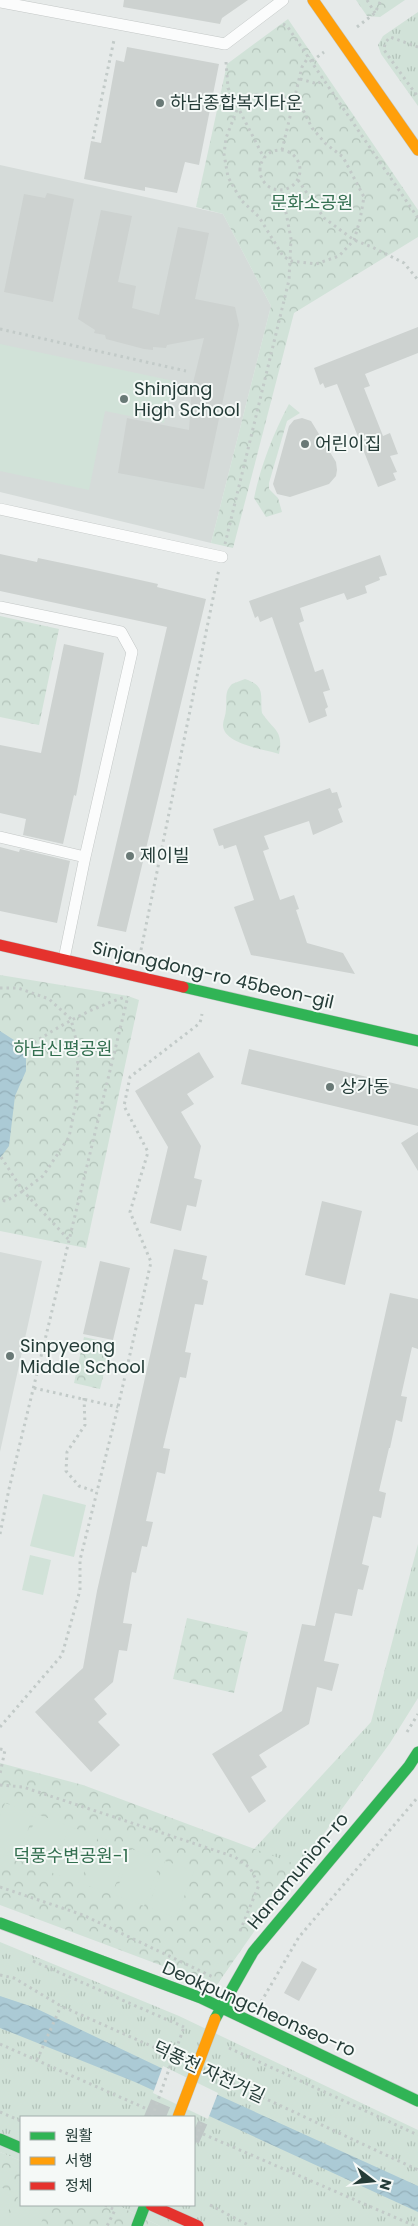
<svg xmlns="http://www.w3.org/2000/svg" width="418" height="2226" font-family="Poppins,'Noto Sans KR',sans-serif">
<defs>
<pattern id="grass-tufts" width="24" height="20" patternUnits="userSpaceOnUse" patternTransform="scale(1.25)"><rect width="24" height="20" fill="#d1e2d8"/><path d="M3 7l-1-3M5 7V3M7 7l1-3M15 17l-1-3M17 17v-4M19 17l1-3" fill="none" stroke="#b3c3ba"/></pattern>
<pattern id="park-crowns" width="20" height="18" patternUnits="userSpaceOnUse" patternTransform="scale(1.25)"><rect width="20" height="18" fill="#d1e2d8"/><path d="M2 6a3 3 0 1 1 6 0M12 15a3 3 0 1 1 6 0" fill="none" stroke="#b3c3ba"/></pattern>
<pattern id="water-waves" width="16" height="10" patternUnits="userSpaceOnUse" patternTransform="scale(1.25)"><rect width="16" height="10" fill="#abcad5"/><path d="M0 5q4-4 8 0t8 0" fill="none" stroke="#93aeb8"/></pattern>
</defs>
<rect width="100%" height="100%" fill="#e6eae9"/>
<!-- built -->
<path fill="#d5dbd9" d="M 0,165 L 223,214 L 271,306 L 211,543 L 0,492 Z
M 0,1252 L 42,1261 L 0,1452 Z"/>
<!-- grass -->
<path fill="url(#grass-tufts)" d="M 418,12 L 418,106 L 381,54 L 378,45 L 383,36 Z
M 418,1544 L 418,1698 L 390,1743 L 258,1924 L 216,1986 L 193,1980 L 253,1850 L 371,1722 Z
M 0,1942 L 179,2016 L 418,2130 L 418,2226 L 160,2226 L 117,2205 L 194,2205 L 194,2117 L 21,2117 L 21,2161 L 0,2152 Z"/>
<!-- park -->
<path fill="url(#park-crowns)" d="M 356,0 L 405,0 L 380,17 L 367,16 Z
M 288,19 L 418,210 L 418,237 L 294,313 L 233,548 L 211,543 L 271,306 L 223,214 L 196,207 L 227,64 Z
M 289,404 L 300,413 L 287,421 L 269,483 L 269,489 L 278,498 L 282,512 L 266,517 L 254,498 C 261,465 273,434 289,404 Z
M 0,616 L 59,629 L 39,725 L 0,717 Z
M 245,679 C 266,686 260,695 262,713 C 273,730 284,730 279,754 C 264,749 223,744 223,725 C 223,720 226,715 226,709 C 227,699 224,692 232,684 Z
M 0,975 L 128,996 L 139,1000 L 86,1248 L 0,1231 Z
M 84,1337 L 111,1343 L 100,1389 L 74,1383 Z
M 187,1618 L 248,1632 L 234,1693 L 173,1679 Z
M 0,1763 L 83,1785 L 300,1866 L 216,1986 L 0,1905 Z
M 0,2152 L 21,2161 L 21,2205 L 117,2205 L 160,2226 L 0,2226 Z"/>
<!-- pitch -->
<path fill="#d1e2d8" d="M 0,344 L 174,381 L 164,423 L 105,411 L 89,490 L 0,471 Z
M 43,1494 L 86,1505 L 74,1557 L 30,1546 Z
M 30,1555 L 51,1560 L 43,1595 L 22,1590 Z
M 5,1803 L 34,1813 L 17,1860 L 0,1854 L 0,1816 Z
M 37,1814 L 66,1825 L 48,1871 L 20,1861 Z
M 69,1826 L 98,1837 L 80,1883 L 52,1873 Z
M 100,1837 L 129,1848 L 112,1894 L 83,1884 Z
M 132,1849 L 161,1860 L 144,1906 L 115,1895 Z
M 165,1861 L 194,1871 L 176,1918 L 148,1907 Z
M 0,2187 L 15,2193 L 3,2226 L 0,2226 Z
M 19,2194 L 21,2195 L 21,2205 L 48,2205 L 40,2226 L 7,2226 Z"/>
<!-- water -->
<path fill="url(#water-waves)" d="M 0,1031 L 14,1040 L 23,1050 L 26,1059 L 26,1071 L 15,1096 L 9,1146 L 0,1158 Z
M 0,1996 L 33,2007 L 218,2095 L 418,2186 L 418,2212 L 135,2082 L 0,2028 Z"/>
<!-- pier -->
<path fill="#e6eae9" d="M 163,2066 L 218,2093 L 208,2119 L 153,2093 Z"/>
<!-- building -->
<path fill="#cdd2d0" d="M 124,0 L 248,0 L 222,18 L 220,24 L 123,7 Z
M 127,47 L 219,64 L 199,165 L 185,162 L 177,193 L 145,187 L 145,191 L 84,179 L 91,141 L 101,143 L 116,60 L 124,62 Z
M 47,193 L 74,199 L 53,302 L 4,292 L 24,194 L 45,198 Z
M 101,210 L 132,216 L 118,282 L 136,286 L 132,308 L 159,315 L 178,227 L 209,233 L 195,299 L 235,307 L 239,325 L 204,489 L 118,473 L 127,418 L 189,430 L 192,387 L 204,338 L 167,345 L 166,348 L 153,347 L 153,350 L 144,349 L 106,339 L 105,335 L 94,333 L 95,330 L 78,319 Z
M 418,327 L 418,353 L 365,374 L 370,386 L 364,388 L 383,436 L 390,433 L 398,454 L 390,456 L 397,472 L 393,473 L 396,480 L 378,487 L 337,384 L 325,388 L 323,383 L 320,385 L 314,368 Z
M 302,418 L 311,421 L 336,462 L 337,470 L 336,476 L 329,484 L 290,497 L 277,494 L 273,484 L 289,426 L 294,420 Z
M 0,554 L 37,562 L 38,558 L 86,568 L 158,584 L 157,587 L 206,599 L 126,932 L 97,926 L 167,627 L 0,591 Z
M 380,555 L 387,575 L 379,577 L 380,580 L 365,586 L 367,593 L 347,600 L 344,593 L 300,608 L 304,621 L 299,623 L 315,672 L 323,669 L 330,690 L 323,692 L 328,707 L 325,709 L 327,716 L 309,723 L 272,617 L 260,622 L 258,616 L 255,618 L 249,601 Z
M 64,644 L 104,653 L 76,796 L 74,795 L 63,844 L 23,835 L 26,819 L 0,813 L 0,745 L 41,753 Z
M 330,788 L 332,793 L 337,792 L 342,807 L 338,809 L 343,822 L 313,835 L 309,821 L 264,836 L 269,849 L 263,851 L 280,900 L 294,895 L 299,909 L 296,910 L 307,943 L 343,953 L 355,974 L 251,955 L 234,907 L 254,900 L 236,845 L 224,849 L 223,845 L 219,846 L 213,829 Z
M 0,847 L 19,852 L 20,849 L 70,861 L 57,923 L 0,911 Z
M 249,1049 L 418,1089 L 418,1126 L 241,1084 Z
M 199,1052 L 214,1077 L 187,1094 L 194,1104 L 181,1112 L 201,1146 L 194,1178 L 202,1180 L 196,1207 L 187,1205 L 181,1231 L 150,1223 L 168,1147 L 135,1091 Z
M 418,1132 L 418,1171 L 401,1143 Z
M 322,1201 L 362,1211 L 345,1285 L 305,1275 Z
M 174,1249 L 207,1256 L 202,1279 L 208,1281 L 203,1305 L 195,1304 L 185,1352 L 191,1353 L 186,1378 L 180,1377 L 163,1448 L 170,1449 L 165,1474 L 157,1472 L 146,1521 L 153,1522 L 147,1547 L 142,1546 L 136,1573 L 132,1572 L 123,1623 L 132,1624 L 127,1651 L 119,1650 L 113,1682 L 94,1699 L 107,1714 L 98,1722 L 120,1745 L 91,1772 L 35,1712 L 83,1668 L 97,1591 Z
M 100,1261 L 130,1268 L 113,1340 L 83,1334 Z
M 390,1293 L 418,1299 L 418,1349 L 412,1347 L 401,1396 L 407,1397 L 402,1422 L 396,1420 L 390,1448 L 389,1448 L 379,1491 L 386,1493 L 381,1518 L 373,1516 L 362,1564 L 369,1566 L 363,1590 L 358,1589 L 352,1616 L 335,1613 L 324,1661 L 339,1664 L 332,1691 L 317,1687 L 309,1724 L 259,1755 L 267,1767 L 251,1777 L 266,1801 L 249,1813 L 212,1754 L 282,1711 L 302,1624 L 315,1626 Z
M 302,1961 L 317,1969 L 299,2001 L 284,1993 Z"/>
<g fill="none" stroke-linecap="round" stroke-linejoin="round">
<!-- street-tunnel -->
<path stroke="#bfc7c6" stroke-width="21" stroke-dasharray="21 11" stroke-linecap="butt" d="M 147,2109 L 166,2117
M 194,2130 L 203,2134"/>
<defs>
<path id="lane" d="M 0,2 L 225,44 L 283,0
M 0,509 L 222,557
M 0,607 L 121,632 L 132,652 L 85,857 L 64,959
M 0,837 L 85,857"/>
<path id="fast" d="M 183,987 L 418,1041
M 0,1923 L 201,1998 L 418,2101
M 215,2019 L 253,1952 L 409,1766 L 418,1752
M 0,2139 L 21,2148
M 137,2226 L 145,2205"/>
<path id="slow" d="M 313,0 L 418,150"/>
<path id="jam" d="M 0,945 L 183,987
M 151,2205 L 198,2226"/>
</defs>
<!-- lane casing -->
<use href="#lane" stroke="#c3c7c6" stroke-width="12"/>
<!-- fast casing -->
<use href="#fast" stroke="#c0c6c4" stroke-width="12"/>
<!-- slow casing -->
<use href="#slow" stroke="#c0c6c4" stroke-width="12"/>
<!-- jam casing -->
<use href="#jam" stroke="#c0c6c4" stroke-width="12"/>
<!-- path -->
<path stroke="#c2cac8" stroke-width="3" stroke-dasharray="2.5 4" stroke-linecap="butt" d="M 367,0 L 375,13
M 283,24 L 287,26 L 418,218
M 357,27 L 375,13 L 381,0
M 418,47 L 390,37 L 385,43 L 384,50 L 418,97
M 312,61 L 324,52
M 226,62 L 228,88 L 264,158
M 300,79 L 318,84 L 323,78
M 270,96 L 295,100 L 300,104 L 312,128 L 326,144 L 343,157 L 364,197 L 360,220 L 354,240 L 339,256 L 316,264 L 291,261 L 283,256 L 259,217 L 241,200 L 228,177 L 224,154 L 226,138 L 238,107 L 250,99 Z
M 93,139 L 114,40
M260 170a20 20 0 1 1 40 0a20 20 0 1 1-40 0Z
M 282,150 L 302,67 L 309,56
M 298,180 L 324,218 L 354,240 L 372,247 L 404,263 L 418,280
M 0,329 L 186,371
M 225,544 L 289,280 L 291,239 L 282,191
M 141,950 L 219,569
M 0,988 L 18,988 L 49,999 L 71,1019 L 78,1048 L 77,1098 L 69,1137 L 43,1176 L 23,1191 L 6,1201 L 0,1200
M 23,1050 C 57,1027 86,1010 125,997
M 1,1157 L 23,1191 L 70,1241
M 34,1388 L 118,1407
M 84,1398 L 85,1425 L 67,1452 L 66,1471 L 79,1486 L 97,1492
M 0,1534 L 9,1489 L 128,996
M 0,1727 L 62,1655 L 80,1590 L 80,1560 L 118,1407 L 151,1262 L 130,1212 L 148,1152 L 124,1106 L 130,1077 L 200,1023 L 202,1014
M 407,1732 L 418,1714
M 0,1749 L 5,1750 L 0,1774
M 0,1785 L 23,1787 L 235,1857 L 250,1868 L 259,1885 L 240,1931
M 0,1887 L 83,1915 L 213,1977
M 33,1961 L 184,2027
M 0,1975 L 14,1978 L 61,2006 L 178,2058
M 261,2002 L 299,1937 L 418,1797
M 0,2044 L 147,2109
M 229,2048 L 418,2135
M 37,2060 L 61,2006
M 215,2075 L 418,2170
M 0,2112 L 21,2121
M 203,2134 L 415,2226
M 105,2205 L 115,2210 L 107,2226
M 210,2205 L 250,2226"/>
<!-- lane -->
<use href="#lane" stroke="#fbfcfc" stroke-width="11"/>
<!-- fast -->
<use href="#fast" stroke="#30b455" stroke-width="11"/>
<!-- slow -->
<use href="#slow" stroke="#ff9f0a" stroke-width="11"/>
<!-- jam -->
<use href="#jam" stroke="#e5322d" stroke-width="11"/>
<defs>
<path id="slow-bridge" d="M 178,2117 L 215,2019"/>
</defs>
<!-- slow-bridge casing -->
<use href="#slow-bridge" stroke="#c0c6c4" stroke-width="12" stroke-linecap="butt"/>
<!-- path-bridge -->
<path stroke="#c2cac8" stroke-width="3" stroke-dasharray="2.5 4" stroke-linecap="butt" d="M 152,2117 L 184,2027
M 194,2144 L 201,2124"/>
<!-- slow-bridge -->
<use href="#slow-bridge" stroke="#ff9f0a" stroke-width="11"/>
</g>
<!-- markers -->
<g fill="#697976" stroke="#f5f9f7" stroke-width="2">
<circle cx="160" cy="103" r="5"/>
<circle cx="124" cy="399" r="5"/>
<circle cx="305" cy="444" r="5"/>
<circle cx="130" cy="856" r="5"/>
<circle cx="330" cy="1087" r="5"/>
<circle cx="10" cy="1356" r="5"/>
</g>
<g text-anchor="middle" stroke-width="4" stroke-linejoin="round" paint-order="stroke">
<!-- poi labels -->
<g font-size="18" fill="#253c38" stroke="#f5f9f7" text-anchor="start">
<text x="170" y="109">하남종합복지타운</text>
<text x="134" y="395">Shinjang<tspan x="134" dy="21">High School</tspan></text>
<text x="315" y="450">어린이집</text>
<text x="140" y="862">제이빌</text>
<text x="340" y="1093">상가동</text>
<text x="20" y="1352">Sinpyeong<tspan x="20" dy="21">Middle School</tspan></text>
</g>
<!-- park labels -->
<g font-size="18" fill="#336f50" stroke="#f5f9f7">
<text x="312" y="209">문화소공원</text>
<text x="63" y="1055">하남신평공원</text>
<text x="71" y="1862">덕풍수변공원-1</text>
</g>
<!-- street labels -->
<g font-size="18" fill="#253c38" stroke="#f5f9f7">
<text transform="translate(213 975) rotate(13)" y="6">Sinjangdong-ro 45beon-gil</text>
<text transform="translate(298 1871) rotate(-50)" y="6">Hanamunion-ro</text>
<text transform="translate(259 2009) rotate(24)" y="6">Deokpungcheonseo-ro</text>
<text transform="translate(209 2072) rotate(25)" y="6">덕풍천 자전거길</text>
</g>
</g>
<!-- legend -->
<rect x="20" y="2116" width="175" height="90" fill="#f5f9f7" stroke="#a2adab"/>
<rect x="30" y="2132" width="25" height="8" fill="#30b455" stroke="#a2adab"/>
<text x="65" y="2141" font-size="15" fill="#253c38">원활</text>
<rect x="30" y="2157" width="25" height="8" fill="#ff9f0a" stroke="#a2adab"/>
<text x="65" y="2166" font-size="15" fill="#253c38">서행</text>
<rect x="30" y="2182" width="25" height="8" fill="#e5322d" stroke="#a2adab"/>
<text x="65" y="2191" font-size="15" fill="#253c38">정체</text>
<!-- north arrow -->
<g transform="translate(373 2181) rotate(106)" stroke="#f5f9f7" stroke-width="4" paint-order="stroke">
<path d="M0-4L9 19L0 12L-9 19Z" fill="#253c38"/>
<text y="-8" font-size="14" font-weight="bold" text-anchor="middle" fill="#253c38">N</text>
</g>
</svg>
